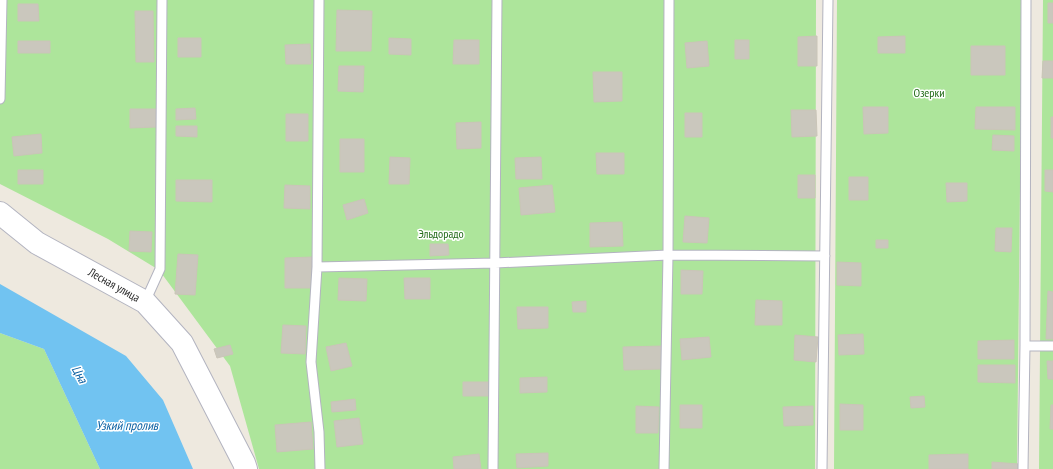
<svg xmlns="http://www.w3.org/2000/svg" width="1053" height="469" font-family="'PT Sans Narrow',sans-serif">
<rect width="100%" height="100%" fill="#eee9df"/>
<!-- green -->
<path fill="#ade59b" d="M 0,0 L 816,0 L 815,469 L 259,469 L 230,366 L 159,270 L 108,239 L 0,184 Z
M 837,0 L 1022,0 L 1017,469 L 834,469 Z
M 1043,0 L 1053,0 L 1053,469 L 1039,469 Z
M 0,333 L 44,349 L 100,469 L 0,469 Z"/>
<!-- water -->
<path fill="#71c3f1" d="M 0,284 L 126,356 L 163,400 L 193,469 L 100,469 L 44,349 L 0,333 Z"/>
<!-- building -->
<path fill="#cac7bd" stroke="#cac5b8" d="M 1048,3 L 1053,3 L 1053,23 L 1048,23 Z
M 18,4 L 38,4 L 39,21 L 18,21 Z
M 337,10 L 372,11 L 371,51 L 336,51 Z
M 135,11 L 153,11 L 154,62 L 136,62 Z
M 817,36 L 817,66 L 798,66 L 798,37 Z
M 905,36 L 905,53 L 878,53 L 878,37 Z
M 178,38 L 201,38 L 201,57 L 178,57 Z
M 389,38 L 411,39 L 411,55 L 389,54 Z
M 454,40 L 479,40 L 479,64 L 453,64 Z
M 735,40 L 749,40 L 749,59 L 735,59 Z
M 18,41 L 50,41 L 50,53 L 18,53 Z
M 707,41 L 709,66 L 687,68 L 685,43 Z
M 310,44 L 311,64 L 286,64 L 285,45 Z
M 971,46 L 1005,46 L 1005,75 L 971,75 Z
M 1043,61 L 1053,61 L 1053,78 L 1042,78 Z
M 339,66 L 364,66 L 363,92 L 338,91 Z
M 593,72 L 622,72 L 622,101 L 594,102 Z
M 863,107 L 888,107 L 888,133 L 864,134 Z
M 976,107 L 1015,107 L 1015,130 L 975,129 Z
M 195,108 L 196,119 L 176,120 L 176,109 Z
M 130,109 L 157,109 L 157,127 L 130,128 Z
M 791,110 L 816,110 L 817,136 L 792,137 Z
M 685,113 L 702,113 L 702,137 L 685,137 Z
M 286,114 L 308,114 L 308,141 L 286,141 Z
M 1051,117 L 1053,117 L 1053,138 L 1051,138 Z
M 481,122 L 481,148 L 457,149 L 456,123 Z
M 176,126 L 197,126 L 197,137 L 176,136 Z
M 41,134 L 42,153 L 14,156 L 12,137 Z
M 993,135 L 1014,136 L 1014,151 L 992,150 Z
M 340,139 L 364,139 L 364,172 L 340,172 Z
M 596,153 L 624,153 L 624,174 L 597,174 Z
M 390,157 L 410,158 L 409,184 L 389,184 Z
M 541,157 L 542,179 L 516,179 L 515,158 Z
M 18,170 L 43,170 L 43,184 L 18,184 Z
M 1045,170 L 1053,170 L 1053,192 L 1045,191 Z
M 798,175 L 815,175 L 815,198 L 798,198 Z
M 849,177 L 868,177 L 868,200 L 849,200 Z
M 176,180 L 212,180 L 212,202 L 176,201 Z
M 946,183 L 967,183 L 967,201 L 947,202 Z
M 285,185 L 310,186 L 310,209 L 284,208 Z
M 552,185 L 555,212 L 521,215 L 519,188 Z
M 364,199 L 368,213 L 347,220 L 343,205 Z
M 685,216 L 709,218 L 707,243 L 683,242 Z
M 622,222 L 623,246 L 590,247 L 590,223 Z
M 996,228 L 1012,228 L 1011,252 L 995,251 Z
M 130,231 L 152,232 L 151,252 L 129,251 Z
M 876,240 L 888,240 L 888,248 L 876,248 Z
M 430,244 L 448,244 L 449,255 L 430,256 Z
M 178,254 L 198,255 L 195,295 L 175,294 Z
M 312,257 L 313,288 L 285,288 L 285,258 Z
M 837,262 L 861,263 L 861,286 L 837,285 Z
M 681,270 L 703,271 L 702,294 L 681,294 Z
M 339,278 L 367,279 L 366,301 L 338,300 Z
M 404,278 L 430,278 L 430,299 L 405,299 Z
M 1048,291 L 1053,292 L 1053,339 L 1046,339 Z
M 756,300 L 782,301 L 782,325 L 755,325 Z
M 586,301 L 586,312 L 573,312 L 572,302 Z
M 517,307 L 548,307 L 548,328 L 518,329 Z
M 283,325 L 306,326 L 305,354 L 281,353 Z
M 863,334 L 864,354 L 839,355 L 838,335 Z
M 795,335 L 818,337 L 816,362 L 794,360 Z
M 709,337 L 711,357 L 682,360 L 680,339 Z
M 1014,340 L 1014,359 L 978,359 L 978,341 Z
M 346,343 L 352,366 L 331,371 L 326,347 Z
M 230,345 L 233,354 L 217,358 L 214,349 Z
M 662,346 L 662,369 L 624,370 L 623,347 Z
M 1047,361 L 1053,361 L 1053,379 L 1048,379 Z
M 978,365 L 1015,365 L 1015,383 L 978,382 Z
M 547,377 L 547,392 L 520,393 L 520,378 Z
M 463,382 L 490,382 L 490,396 L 463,396 Z
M 924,396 L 925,407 L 911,408 L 910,397 Z
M 355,399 L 356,410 L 332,412 L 331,402 Z
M 840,404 L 863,405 L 863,430 L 840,430 Z
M 680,405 L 702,405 L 702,428 L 680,428 Z
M 1051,405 L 1053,405 L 1053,429 L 1050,429 Z
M 636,406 L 659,407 L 658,433 L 636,433 Z
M 813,406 L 813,425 L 784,426 L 783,407 Z
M 359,418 L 363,444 L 337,447 L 334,421 Z
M 311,422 L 313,449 L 277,452 L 275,425 Z
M 548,453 L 548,466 L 517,468 L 516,454 Z
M 479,454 L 481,469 L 454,469 L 453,457 Z
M 968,454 L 968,469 L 929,469 L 929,455 Z
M 992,462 L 1019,464 L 1019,469 L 992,469 Z"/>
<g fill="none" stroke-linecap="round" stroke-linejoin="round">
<defs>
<path id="lane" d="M 319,0 L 317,267 L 311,362 L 319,432 L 320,469
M 0,99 L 2,0
M 317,267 L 495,263 L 668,255 L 825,256
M 145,302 L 160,269 L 162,0
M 1025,346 L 1053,346
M 493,469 L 497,0
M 664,469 L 668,255 L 669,0
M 822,469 L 828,0
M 1023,469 L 1025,346 L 1026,0"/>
<path id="secondary" d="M 0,213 L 37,243 L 145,302 L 182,343 L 244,463 L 246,469"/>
</defs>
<!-- lane casing -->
<use href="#lane" stroke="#b3b4c0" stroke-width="11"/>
<!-- secondary casing -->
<use href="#secondary" stroke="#b3b4c0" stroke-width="24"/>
<!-- lane -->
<use href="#lane" stroke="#fff" stroke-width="9"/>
<!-- secondary -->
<use href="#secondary" stroke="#fff" stroke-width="22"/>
</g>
<g text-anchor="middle" stroke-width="3" stroke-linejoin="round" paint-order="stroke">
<!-- park labels -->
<g font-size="12" fill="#236c1a" stroke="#fff">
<text x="929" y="97">Озерки</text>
<text x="441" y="238">Эльдорадо</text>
</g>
<!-- street labels -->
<g font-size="12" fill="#2d2d2d" stroke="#fff">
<text transform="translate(114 285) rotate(29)" y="4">Лесная улица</text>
</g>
<!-- water labels -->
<g font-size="13" font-style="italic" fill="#0b60a2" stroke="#fff">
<text transform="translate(80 374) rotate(60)" y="5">Цна</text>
<text x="127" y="430">Узкий пролив</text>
</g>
</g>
</svg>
